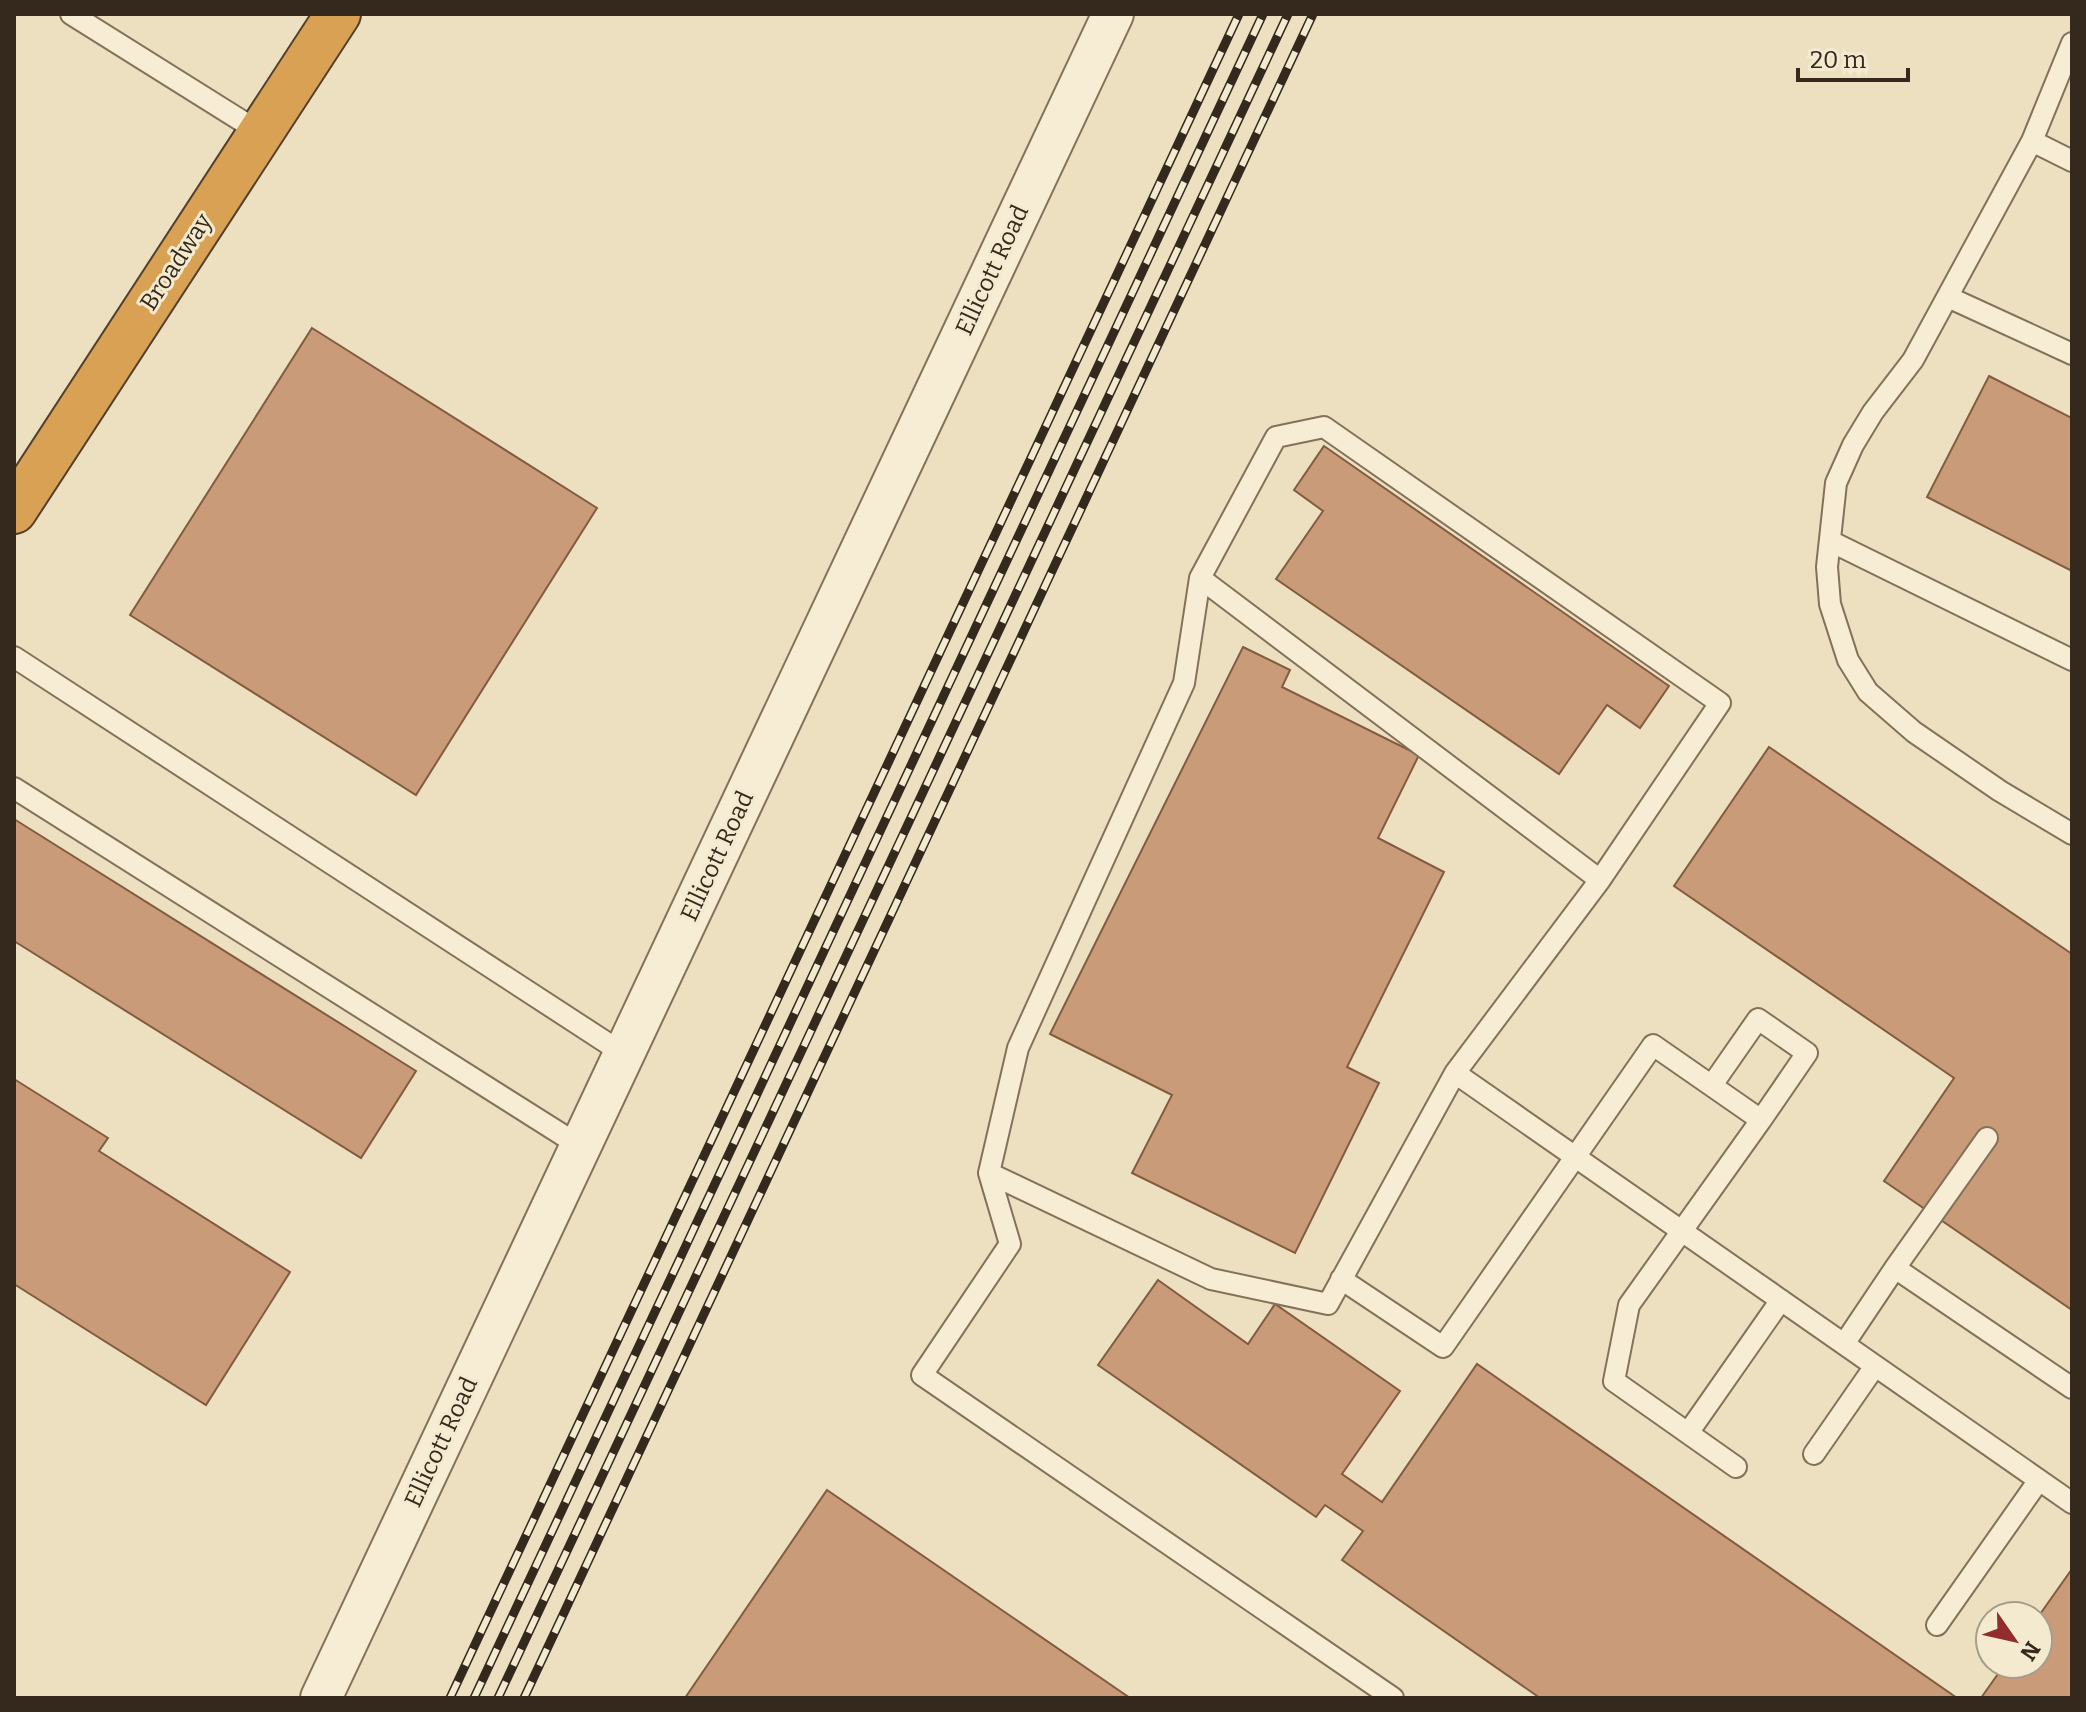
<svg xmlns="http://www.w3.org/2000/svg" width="2086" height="1712" font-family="Bitter,serif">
<rect width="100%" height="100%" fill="#ece0c1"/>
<!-- building -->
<path fill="#c99b78" stroke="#835c40" stroke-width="2" d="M 312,328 L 597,508 L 416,795 L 130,615 Z
M 1989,376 L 2072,418 L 2072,571 L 1927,497 Z
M 1324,446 L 1669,686 L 1640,728 L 1607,705 L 1559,774 L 1276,579 L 1323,511 L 1294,490 Z
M 1243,647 L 1290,670 L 1282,687 L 1419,755 L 1378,838 L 1444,872 L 1347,1067 L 1379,1083 L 1295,1253 L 1132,1173 L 1172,1095 L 1050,1034 Z
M 1769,747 L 2072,954 L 2072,1310 L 1884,1181 L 1954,1078 L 1674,886 Z
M 14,819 L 416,1071 L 361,1158 L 14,941 Z
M 14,1079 L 108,1138 L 99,1151 L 290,1272 L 206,1405 L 14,1284 Z
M 1158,1280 L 1248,1344 L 1275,1304 L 1400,1391 L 1342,1474 L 1382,1502 L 1477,1364 L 1957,1698 L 1540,1698 L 1342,1560 L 1363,1531 L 1325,1505 L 1316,1517 L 1098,1365 Z
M 827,1490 L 1130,1698 L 685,1698 Z
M 2072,1569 L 2072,1698 L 1981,1698 L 2005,1664 L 2038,1664 L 2038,1617 Z"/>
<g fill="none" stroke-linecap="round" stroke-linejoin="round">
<defs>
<path id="lane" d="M 71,14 L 261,133
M 2032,141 L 2072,43
M 2072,161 L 2032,141 L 1913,360 L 1873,412 L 1853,445 L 1836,483 L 1827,567 L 1830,604 L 1848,660 L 1868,692 L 1914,732 L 2000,791 L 2072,834
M 1948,297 L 2072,354
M 1830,541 L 2072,660
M 1200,578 L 1600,880
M 14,657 L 624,1054
M 14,788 L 580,1146
M 989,1173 L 1211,1279 L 1328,1304 L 1455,1073
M 1895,1268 L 1987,1138
M 1341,1279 L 1443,1347 L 1653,1045 L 1761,1120 L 1807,1053 L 1758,1019 L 1712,1085
M 1844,1344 L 1895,1268 L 2072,1388
M 1688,1433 L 1781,1300
M 1814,1454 L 1875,1366
M 1736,1467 L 1614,1381 L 1629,1305 L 1761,1120
M 1937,1625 L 2039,1480
M 1393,1698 L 922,1375 L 1010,1244 L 989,1173 L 1018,1048 L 1184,683 L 1200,578 L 1276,437 L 1324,427 L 1720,703 L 1600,880 L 1455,1073 L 2072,1503"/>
<path id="street" d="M 321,1698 L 1113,14"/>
<path id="highway" d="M 14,511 L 338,14"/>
</defs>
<!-- lane casing -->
<use href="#lane" stroke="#847159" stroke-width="24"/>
<!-- street casing -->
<use href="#street" stroke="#847159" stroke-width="44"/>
<!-- highway casing -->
<use href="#highway" stroke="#523f2e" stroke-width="48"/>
<!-- lane -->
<use href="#lane" stroke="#f7edd4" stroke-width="20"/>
<!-- street -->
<use href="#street" stroke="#f7edd4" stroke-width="40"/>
<!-- highway -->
<use href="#highway" stroke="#d9a154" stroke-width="44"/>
<defs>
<path id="rail" d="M 450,1698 L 1239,14
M 474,1698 L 1263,14
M 498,1698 L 1288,14
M 524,1698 L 1313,14"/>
</defs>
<!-- rail casing -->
<use href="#rail" stroke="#35291d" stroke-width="9"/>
<!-- rail -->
<use href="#rail" stroke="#f4ead0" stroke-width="6" stroke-dasharray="18" stroke-linecap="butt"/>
</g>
<g text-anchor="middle" stroke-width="6" stroke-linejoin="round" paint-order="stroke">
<!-- street labels -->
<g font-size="24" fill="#35291d" stroke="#f4ead0">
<text transform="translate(176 262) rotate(-57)" y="8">Broadway</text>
<text transform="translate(992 270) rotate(-65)" y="8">Ellicott Road</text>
<text transform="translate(717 856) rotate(-65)" y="8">Ellicott Road</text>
<text transform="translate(441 1442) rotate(-65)" y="8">Ellicott Road</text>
</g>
</g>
<!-- border -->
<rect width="2086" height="1712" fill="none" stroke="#35291d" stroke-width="32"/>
<!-- north arrow -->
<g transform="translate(2014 1640) rotate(124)"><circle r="38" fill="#f4ead0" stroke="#a89d88" stroke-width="2"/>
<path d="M0-6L14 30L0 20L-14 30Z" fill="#912d2c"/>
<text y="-12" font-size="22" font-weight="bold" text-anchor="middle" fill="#35291d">N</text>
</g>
<!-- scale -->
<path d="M1798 68v12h110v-12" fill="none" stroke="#35291d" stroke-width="4"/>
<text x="1810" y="68" font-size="24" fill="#35291d" stroke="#f4ead0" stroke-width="6" paint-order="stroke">20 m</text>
</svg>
